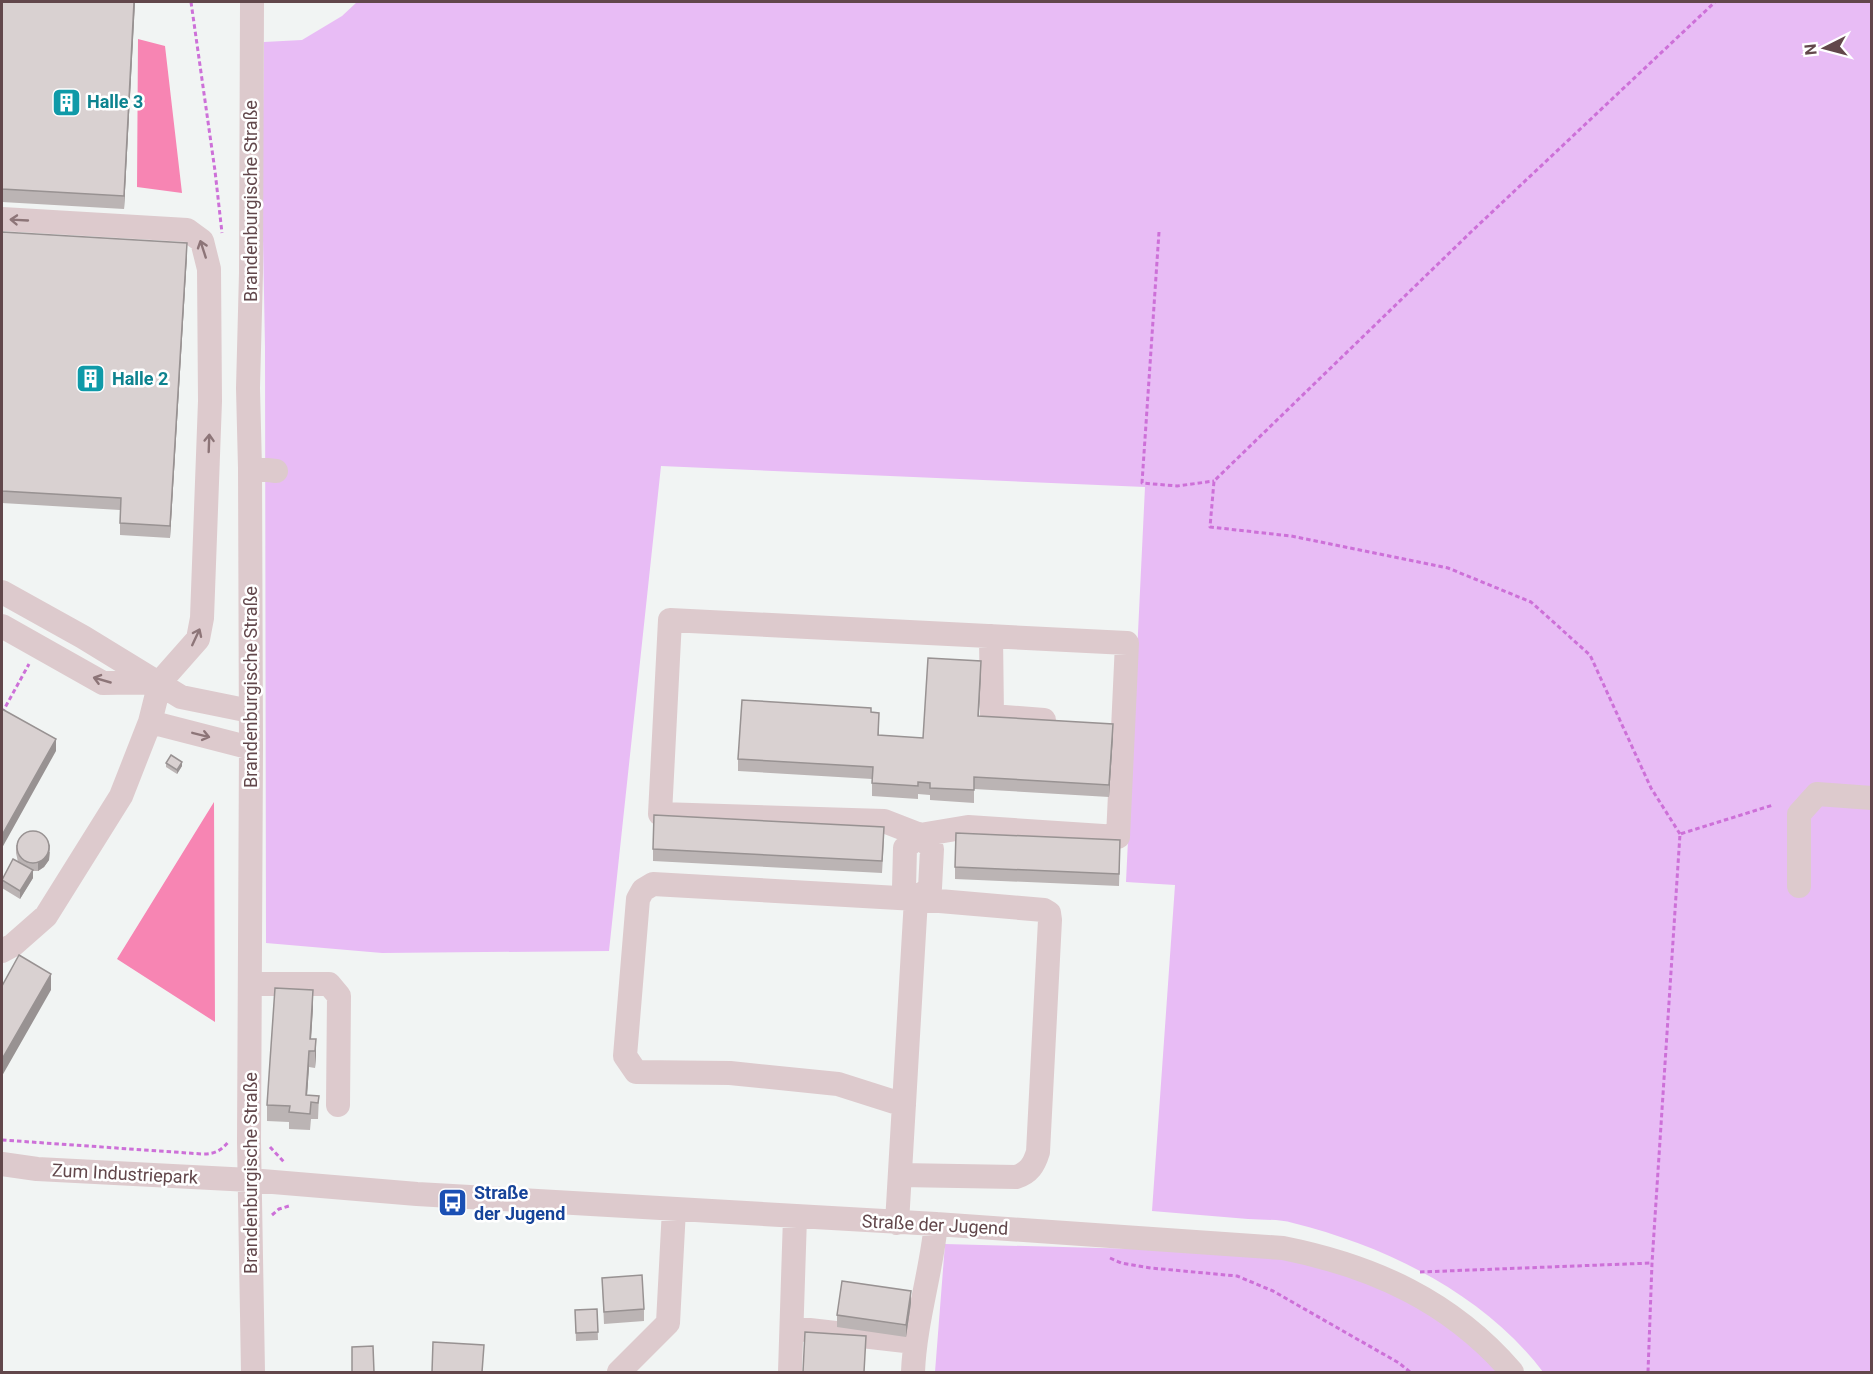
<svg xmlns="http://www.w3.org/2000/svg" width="1873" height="1374" font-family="Roboto,sans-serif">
<rect width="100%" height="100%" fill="#f1f4f3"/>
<!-- green -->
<path fill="#e8bcf5" d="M 357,2 L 1871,2 L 1871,1372 L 1543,1372 C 1484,1294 1386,1246 1293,1223 C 1279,1219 1262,1220 1248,1219 C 1216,1216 1184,1214 1152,1211 L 1175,885 L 1126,882 L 1145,487 L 661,466 L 609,951 L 382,953 L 266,943 L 265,347 L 262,186 L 264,42 L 302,40 L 342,16 Z
M 945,1244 L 1251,1252 L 1311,1262 L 1393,1291 L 1460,1334 L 1502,1372 L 935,1372 Z"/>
<!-- water -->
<path fill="#f785b3" d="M 138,39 L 165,46 L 182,193 L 137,187 Z
M 214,802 L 215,1022 L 117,959 Z"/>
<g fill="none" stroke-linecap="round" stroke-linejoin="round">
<!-- path -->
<path stroke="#cd70d8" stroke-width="3" stroke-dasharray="4.5 3" stroke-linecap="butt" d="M 191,2 L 215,171 L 222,233
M 1159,232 L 1142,483 L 1177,486 L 1214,481
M 2,713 L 29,664
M 1680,834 L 1651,788 L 1590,655 L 1531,602 L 1448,568 L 1291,536 L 1210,527 L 1214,481 L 1472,231 L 1715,2
M 2,1140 L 202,1154 C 215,1154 221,1151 229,1141
M 270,1147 L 284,1162
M 272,1215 L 279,1209 L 289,1206
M 1110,1258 L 1121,1263 L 1151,1268 L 1237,1276 L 1273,1291 L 1399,1363 L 1410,1372
M 1420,1272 L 1652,1263
M 1648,1372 L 1652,1263 L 1680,834 L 1773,805"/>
<!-- minor -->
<path stroke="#ddcacd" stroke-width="24" d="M 252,2 L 251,273 L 248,388 L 250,468 L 251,748 L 249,1142 L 253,1372
M 2,219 L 187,230 L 202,241 L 209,269 L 210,401 L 202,618 L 198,639 L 160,682 L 150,722 L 121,796 L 46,916 L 13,945 L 2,951
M 250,468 L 276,471
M 2,592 L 83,637 L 181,697 L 250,711
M 670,620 L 1127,643 L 1118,837 L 968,827 L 920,835 L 884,821 L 660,814 Z
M 2,626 L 103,683 L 160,682
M 991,636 L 992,716 L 1044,720
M 150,722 L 251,748
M 1799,886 L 1799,814 L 1817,794 L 1872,798
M 251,984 L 329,984 L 339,996 L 338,1105
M 2,1164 L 37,1169 L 250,1180 L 417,1194 L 936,1224 L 1283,1248 C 1373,1266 1451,1301 1512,1372
M 900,1175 L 1016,1177 C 1029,1173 1034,1165 1038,1152 L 1050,920 L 1049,913 L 1044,910 L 916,899 L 653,884 L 643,890 L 638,899 L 625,1056 L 636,1072 L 730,1073 L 838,1084 L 904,1105
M 897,1223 L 916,899 L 930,888 L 932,849 L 920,835 L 905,848 L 904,888 L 916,899
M 792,1328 L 914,1342
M 619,1372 L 668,1323 L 674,1209
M 790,1372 L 795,1217
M 913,1372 C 915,1322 931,1274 936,1224"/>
</g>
<!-- wall -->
<path fill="#bbb4b4" d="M 2,2 L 135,2 L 124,209 L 2,202 Z
M 2,232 L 187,255 L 170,538 L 120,535 L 120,510 L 2,503 Z
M 981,673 L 979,716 L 1113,736 L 1109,797 L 974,789 L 974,803 L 930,800 L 930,795 L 918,794 L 918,799 L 872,796 L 872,779 L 738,771 L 738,759 L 871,712 L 879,725 L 879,735 L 923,738 Z
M 166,763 L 182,766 L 177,774 L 166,767 Z
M 884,839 L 882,873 L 653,861 L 653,849 Z
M 16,845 L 50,852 L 49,860 L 44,867 L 38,871 L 33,871 L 33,878 L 20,899 L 2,888 L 2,879 L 18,862 L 16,853 Z
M 1120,852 L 1119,886 L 955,879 L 955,867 Z
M 313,1007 L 311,1039 L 316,1039 L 316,1055 L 315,1068 L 309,1067 L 307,1095 L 319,1096 L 318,1119 L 311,1119 L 310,1130 L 289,1129 L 289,1122 L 267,1121 L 267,1105 Z
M 602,1278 L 644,1309 L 644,1321 L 604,1324 Z
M 911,1303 L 906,1337 L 837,1327 L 837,1315 Z
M 597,1309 L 598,1340 L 576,1341 L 575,1310 Z"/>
<!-- shaded-wall -->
<path fill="#989292" d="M 134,2 L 135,2 L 124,209 L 124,196 Z
M 187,243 L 187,255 L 170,538 L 170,526 Z
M 981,661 L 981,673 L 978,728 L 978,716 Z
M 1113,724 L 1113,736 L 1109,797 L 1109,785 Z
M 56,739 L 56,751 L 2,848 L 2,835 Z
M 182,762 L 182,766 L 177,774 L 177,770 Z
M 50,844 L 49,860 L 44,867 L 38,871 L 38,863 Z
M 33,870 L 33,878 L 20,899 L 20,891 Z
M 51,974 L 51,990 L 2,1076 L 2,1059 Z
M 313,990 L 313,1007 L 310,1055 L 310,1039 Z
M 316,1039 L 316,1055 L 315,1068 L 315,1051 Z
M 309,1051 L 309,1067 L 306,1111 L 306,1095 Z
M 911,1291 L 911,1303 L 906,1337 L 906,1325 Z"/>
<!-- building -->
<path fill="#d9d1d1" stroke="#989292" stroke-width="1.5" d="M 2,2 L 134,2 L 124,196 L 2,189 Z
M 2,232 L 187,243 L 170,526 L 120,523 L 121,498 L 2,491 Z
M 928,658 L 981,661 L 978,716 L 1113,724 L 1109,785 L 974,777 L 974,790 L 930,788 L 930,783 L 918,782 L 918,786 L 872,783 L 873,767 L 738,759 L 742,700 L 871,708 L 871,712 L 879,713 L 878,735 L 923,738 Z
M 2,709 L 56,739 L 2,835 Z
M 171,755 L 182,762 L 177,770 L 166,763 Z
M 654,815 L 884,827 L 882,861 L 653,849 Z
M17 847a16 16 0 1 1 32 0a16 16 0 1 1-32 0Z
M 956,833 L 1120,840 L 1119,874 L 955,867 Z
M 13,859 L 33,870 L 20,891 L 2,880 Z
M 19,955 L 51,974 L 2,1059 L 2,986 Z
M 275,988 L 313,990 L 310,1039 L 316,1039 L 315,1051 L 309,1051 L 306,1095 L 319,1096 L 318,1103 L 311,1102 L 310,1114 L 289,1112 L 290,1106 L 267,1105 Z
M 642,1275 L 644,1309 L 604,1312 L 602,1278 Z
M 842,1281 L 911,1291 L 906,1325 L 837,1315 Z
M 597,1309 L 598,1332 L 576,1333 L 575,1310 Z
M 805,1332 L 866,1336 L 864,1372 L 803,1372 Z
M 433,1342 L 484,1345 L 482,1372 L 432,1372 Z
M 373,1346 L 374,1372 L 352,1372 L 352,1347 Z"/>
<!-- one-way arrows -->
<defs><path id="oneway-shaft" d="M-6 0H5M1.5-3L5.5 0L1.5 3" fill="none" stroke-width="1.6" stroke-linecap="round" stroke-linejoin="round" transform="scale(1.5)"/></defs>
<g stroke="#8d7578">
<use href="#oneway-shaft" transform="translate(19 220) rotate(-177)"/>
<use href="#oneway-shaft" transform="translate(203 249) rotate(-108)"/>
<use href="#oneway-shaft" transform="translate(209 443) rotate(-88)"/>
<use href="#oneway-shaft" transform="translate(196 637) rotate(-65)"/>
<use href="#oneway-shaft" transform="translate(102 680) rotate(-164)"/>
<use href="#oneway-shaft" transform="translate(201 735) rotate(14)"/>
</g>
<!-- icons -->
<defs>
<symbol id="building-square" viewBox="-11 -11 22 22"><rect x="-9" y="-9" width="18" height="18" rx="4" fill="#0f9aa8" stroke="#fff"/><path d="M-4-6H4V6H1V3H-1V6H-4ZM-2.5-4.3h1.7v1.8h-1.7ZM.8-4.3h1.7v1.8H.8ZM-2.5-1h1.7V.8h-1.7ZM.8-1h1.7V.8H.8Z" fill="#fff"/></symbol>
<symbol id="bus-square" viewBox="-11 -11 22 22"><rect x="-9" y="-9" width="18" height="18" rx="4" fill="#1a4fb4" stroke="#fff"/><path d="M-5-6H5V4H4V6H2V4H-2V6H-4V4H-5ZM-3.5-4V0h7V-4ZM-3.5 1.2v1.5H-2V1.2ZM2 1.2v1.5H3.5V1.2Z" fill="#fff"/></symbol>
</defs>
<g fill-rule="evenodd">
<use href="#building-square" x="50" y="86" width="33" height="33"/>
<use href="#building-square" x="74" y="362" width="33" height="33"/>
<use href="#bus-square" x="436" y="1186" width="33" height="33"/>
</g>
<g text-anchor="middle" stroke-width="5" stroke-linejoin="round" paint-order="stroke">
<!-- culture labels -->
<g font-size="18" font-weight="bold" fill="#0d838f" stroke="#fff" text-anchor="start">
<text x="87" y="108">Halle 3</text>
<text x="112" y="385">Halle 2</text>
</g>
<!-- street labels -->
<g font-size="18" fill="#62474b" stroke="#fff">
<text transform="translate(251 201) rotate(-90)" y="6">Brandenburgische Straße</text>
<text transform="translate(251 687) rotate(-90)" y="6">Brandenburgische Straße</text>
<text transform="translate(251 1173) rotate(-90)" y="6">Brandenburgische Straße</text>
<text transform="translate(125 1174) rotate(3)" y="6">Zum Industriepark</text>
<text transform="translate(935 1225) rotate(3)" y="6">Straße der Jugend</text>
</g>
<!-- transit labels -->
<g font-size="18" font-weight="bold" fill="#164399" stroke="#fff" text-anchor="start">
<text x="474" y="1199">Straße<tspan x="474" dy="21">der Jugend</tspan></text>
</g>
</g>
<!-- border -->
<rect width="1873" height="1374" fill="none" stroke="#62474b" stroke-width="6"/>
<!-- north arrow -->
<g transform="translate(1825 48) rotate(264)" stroke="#ffffff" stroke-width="4.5" paint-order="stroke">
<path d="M0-4.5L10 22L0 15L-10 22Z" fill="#62474b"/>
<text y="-9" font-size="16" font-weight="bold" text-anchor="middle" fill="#62474b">N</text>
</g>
</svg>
